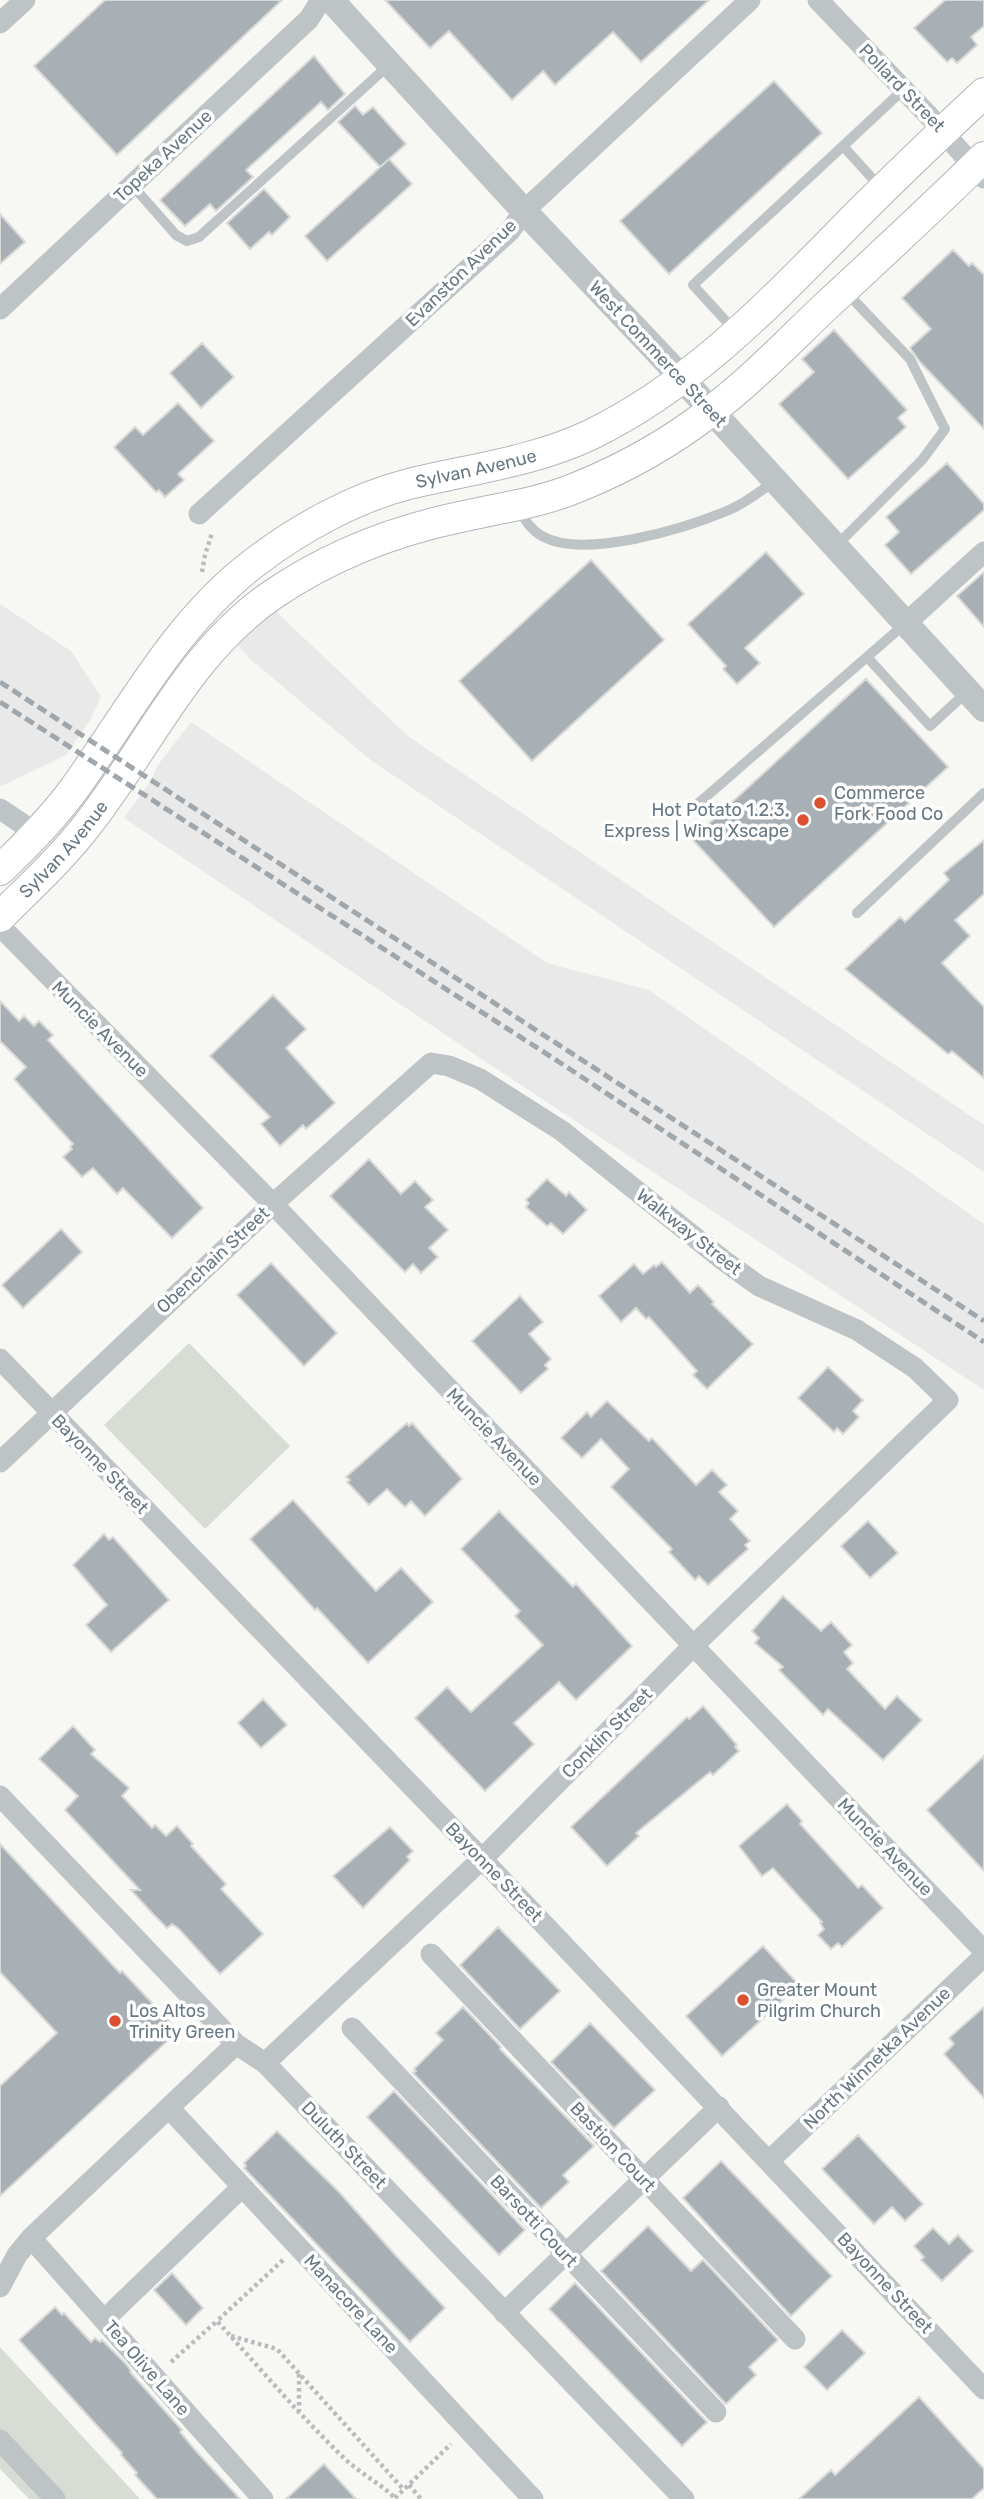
<svg xmlns="http://www.w3.org/2000/svg" width="984" height="2499" font-family="Rubik,sans-serif">
<rect width="100%" height="100%" fill="#f7f7f4"/>
<!-- built -->
<path fill="#e8e9e8" d="M 0,604 L 71,651 L 101,697 L 90,720 L 66,755 L 2,786 L 0,784 Z
M 271,607 L 409,737 L 984,1125 L 984,1172 L 372,761 L 251,660 L 232,639 Z
M 191,722 L 547,963 L 649,990 L 984,1224 L 984,1390 L 480,1058 L 124,818 L 151,780 L 158,765 Z"/>
<!-- green -->
<path fill="#d7dcd4" d="M 189,1343 L 290,1446 L 205,1529 L 104,1425 Z
M 0,2347 L 140,2499 L 29,2499 L 0,2469 Z"/>
<!-- building -->
<path fill="#a8b0b5" stroke="#d9d9d7" stroke-width="2" d="M 105,0 L 282,0 L 117,155 L 34,66 Z
M 385,0 L 709,0 L 641,62 L 613,32 L 555,85 L 543,71 L 512,100 L 449,31 L 430,48 Z
M 945,0 L 984,0 L 984,26 L 971,37 L 977,45 L 957,63 L 952,58 L 947,62 L 914,28 Z
M 314,56 L 345,94 L 328,110 L 321,102 L 246,170 L 253,177 L 216,211 L 210,204 L 185,226 L 160,200 Z
M 774,81 L 822,133 L 669,274 L 620,221 Z
M 355,106 L 363,115 L 373,107 L 406,144 L 380,167 L 338,122 Z
M 389,159 L 412,184 L 327,261 L 305,236 Z
M 264,189 L 290,217 L 272,235 L 269,232 L 250,249 L 227,223 Z
M 0,214 L 25,242 L 0,264 Z
M 953,250 L 969,266 L 972,263 L 984,275 L 984,429 L 920,362 L 910,348 L 931,329 L 902,298 Z
M 834,330 L 907,410 L 898,418 L 906,427 L 848,479 L 779,404 L 814,372 L 802,359 Z
M 202,343 L 234,377 L 201,408 L 170,373 Z
M 178,403 L 214,441 L 178,474 L 184,480 L 165,497 L 159,490 L 156,492 L 114,447 L 135,427 L 143,435 Z
M 947,463 L 984,504 L 984,510 L 911,574 L 885,545 L 899,532 L 886,517 Z
M 766,552 L 804,594 L 745,648 L 760,663 L 737,684 L 723,669 L 726,666 L 688,624 Z
M 591,560 L 664,640 L 532,761 L 459,681 Z
M 984,572 L 984,627 L 957,596 Z
M 866,679 L 948,767 L 774,927 L 692,839 Z
M 984,840 L 984,894 L 955,920 L 970,936 L 942,963 L 984,1007 L 984,1078 L 952,1051 L 948,1054 L 845,969 L 900,917 L 905,922 L 949,880 L 944,873 Z
M 273,995 L 306,1029 L 286,1048 L 335,1103 L 306,1129 L 303,1125 L 280,1146 L 261,1124 L 270,1117 L 210,1056 Z
M 0,1001 L 19,1021 L 24,1016 L 34,1026 L 39,1021 L 53,1035 L 48,1040 L 203,1208 L 172,1238 L 123,1188 L 117,1194 L 93,1168 L 82,1177 L 63,1157 L 72,1149 L 70,1147 L 73,1144 L 14,1079 L 26,1067 L 0,1041 Z
M 369,1159 L 401,1194 L 415,1181 L 433,1200 L 425,1207 L 448,1230 L 429,1248 L 438,1257 L 421,1273 L 413,1264 L 405,1272 L 330,1196 Z
M 547,1179 L 566,1196 L 569,1192 L 587,1210 L 563,1234 L 551,1223 L 547,1226 L 526,1207 L 529,1203 L 526,1200 Z
M 61,1229 L 82,1252 L 23,1308 L 2,1285 Z
M 662,1262 L 690,1293 L 698,1285 L 714,1302 L 712,1304 L 753,1344 L 707,1389 L 693,1375 L 697,1371 L 649,1317 L 646,1319 L 636,1308 L 621,1322 L 599,1296 L 634,1264 L 643,1274 L 654,1265 L 656,1267 Z
M 271,1263 L 337,1333 L 304,1366 L 237,1295 Z
M 520,1296 L 543,1322 L 529,1334 L 551,1359 L 545,1365 L 548,1369 L 521,1393 L 472,1341 Z
M 828,1367 L 863,1400 L 853,1411 L 859,1417 L 843,1434 L 837,1428 L 834,1432 L 798,1398 Z
M 607,1401 L 649,1441 L 652,1438 L 696,1485 L 712,1470 L 727,1485 L 719,1492 L 738,1511 L 730,1519 L 750,1541 L 745,1545 L 748,1549 L 708,1585 L 699,1576 L 695,1580 L 669,1552 L 672,1549 L 611,1487 L 629,1469 L 601,1439 L 582,1458 L 561,1438 L 587,1412 L 591,1417 Z
M 407,1423 L 409,1426 L 412,1423 L 462,1479 L 425,1516 L 411,1501 L 405,1507 L 387,1489 L 369,1505 L 347,1482 L 350,1480 L 346,1477 Z
M 293,1500 L 376,1591 L 401,1568 L 433,1602 L 368,1663 L 317,1608 L 315,1610 L 250,1539 Z
M 499,1511 L 573,1587 L 576,1584 L 632,1646 L 576,1700 L 559,1682 L 514,1723 L 534,1744 L 485,1791 L 415,1718 L 447,1687 L 471,1712 L 543,1645 L 515,1616 L 520,1611 L 461,1549 Z
M 868,1521 L 898,1553 L 870,1578 L 841,1546 Z
M 104,1534 L 109,1540 L 113,1537 L 169,1600 L 111,1652 L 86,1625 L 107,1605 L 73,1565 Z
M 783,1596 L 821,1631 L 831,1622 L 852,1645 L 844,1652 L 853,1663 L 847,1669 L 885,1709 L 897,1696 L 922,1720 L 883,1760 L 828,1709 L 823,1715 L 779,1670 L 783,1667 L 755,1643 L 759,1638 L 752,1631 Z
M 263,1699 L 287,1725 L 261,1748 L 238,1723 Z
M 703,1706 L 737,1745 L 735,1747 L 739,1751 L 713,1775 L 710,1772 L 636,1833 L 639,1836 L 607,1866 L 571,1827 L 687,1717 L 689,1719 Z
M 73,1726 L 95,1750 L 91,1754 L 129,1788 L 122,1796 L 152,1828 L 155,1825 L 166,1836 L 177,1826 L 193,1844 L 191,1846 L 226,1884 L 221,1889 L 263,1934 L 220,1974 L 179,1929 L 172,1924 L 167,1928 L 153,1914 L 131,1890 L 140,1890 L 65,1810 L 78,1796 L 39,1759 Z
M 984,1756 L 984,1871 L 927,1810 Z
M 787,1804 L 802,1821 L 800,1824 L 858,1888 L 862,1885 L 883,1908 L 842,1947 L 838,1943 L 831,1949 L 818,1935 L 824,1929 L 820,1923 L 822,1922 L 773,1868 L 762,1876 L 739,1846 Z
M 390,1827 L 413,1851 L 407,1857 L 410,1860 L 363,1908 L 333,1876 Z
M 0,1844 L 120,1973 L 122,1971 L 178,2031 L 0,2196 L 0,2086 L 57,2033 L 0,1972 Z
M 498,1927 L 560,1991 L 520,2029 L 460,1965 Z
M 763,1946 L 799,1985 L 722,2056 L 686,2016 Z
M 463,2007 L 501,2047 L 500,2049 L 594,2146 L 563,2175 L 569,2182 L 541,2208 L 413,2073 L 416,2071 L 414,2069 L 443,2040 L 436,2033 Z
M 984,2007 L 984,2098 L 944,2054 L 954,2044 L 949,2038 Z
M 590,2023 L 655,2090 L 614,2128 L 551,2062 Z
M 394,2091 L 525,2230 L 499,2255 L 367,2117 Z
M 277,2131 L 338,2191 L 397,2257 L 445,2308 L 410,2342 L 244,2168 L 246,2166 L 244,2163 Z
M 858,2135 L 923,2204 L 905,2221 L 892,2207 L 874,2224 L 822,2169 Z
M 721,2161 L 832,2276 L 791,2316 L 683,2198 Z
M 648,2226 L 691,2271 L 703,2260 L 778,2340 L 749,2367 L 756,2375 L 726,2404 L 601,2271 Z
M 933,2228 L 949,2244 L 958,2235 L 973,2251 L 942,2281 L 921,2260 L 924,2257 L 914,2246 Z
M 172,2273 L 203,2308 L 186,2325 L 154,2290 Z
M 575,2283 L 707,2422 L 682,2446 L 549,2309 Z
M 55,2307 L 62,2315 L 64,2313 L 91,2342 L 95,2338 L 100,2342 L 102,2340 L 126,2364 L 131,2371 L 130,2372 L 182,2430 L 180,2432 L 196,2451 L 240,2499 L 157,2499 L 135,2475 L 137,2473 L 121,2455 L 122,2453 L 19,2340 Z
M 842,2330 L 865,2353 L 827,2390 L 804,2367 Z
M 919,2397 L 984,2469 L 984,2488 L 972,2499 L 799,2499 L 831,2470 L 835,2475 Z
M 324,2464 L 356,2499 L 286,2499 Z"/>
<g fill="none" stroke-linecap="round" stroke-linejoin="round">
<defs>
<g id="secondary">
<path id="s1" d="M 0,870 C 27,844 52,819 74,789 C 131,710 175,623 254,563 C 298,529 356,497 409,484 C 470,469 533,462 590,435 C 694,385 773,300 853,219 C 896,176 940,134 984,93"/>
<path id="s2" d="M 0,917 C 30,887 62,858 88,824 C 149,746 188,653 272,595 C 329,556 393,531 460,517 C 500,508 540,503 578,487 C 625,468 671,442 711,411 C 752,380 788,342 825,307 C 878,258 932,208 984,157"/>
</g>
</defs>
<!-- secondary casing -->
<use href="#secondary" stroke="#b1b7bb" stroke-width="32"/>
<!-- path -->
<path stroke="#b9bcbe" stroke-width="4.5" stroke-dasharray="3.5 3.5" stroke-linecap="butt" d="M 202,572 L 205,555 L 212,533
M 283,2260 L 217,2321 C 259,2367 300,2416 345,2459 C 361,2474 380,2483 396,2499
M 231,2336 L 277,2349 L 404,2490
M 171,2362 L 217,2321
M 299,2374 L 299,2411
M 409,2485 L 421,2499
M 395,2498 L 451,2444"/>
<!-- service -->
<path stroke="#bec3c6" stroke-width="10" d="M 843,146 L 903,90
M 132,185 L 176,235 L 187,241 L 199,237 L 390,64
M 735,331 L 693,285 L 843,146 L 881,188
M 518,508 C 525,520 530,529 542,536 C 583,560 687,528 729,510 C 746,503 760,491 775,481
M 836,546 L 922,460 L 945,429 L 910,359 L 845,291
M 867,657 L 930,726 L 968,691
M 693,808 L 906,623
M 857,913 L 984,793"/>
<!-- minor -->
<path stroke="#bec3c6" stroke-width="21" d="M 818,0 L 929,116 L 984,178
M 0,23 L 25,0
M 0,309 L 309,19 L 321,0
M 199,514 L 510,231 L 524,211 L 750,0
M 906,623 L 984,552
M 0,809 L 21,823 L 35,836
M 0,926 L 273,1204 L 984,1951
M 0,1359 L 482,1859 L 984,2389
M 0,1462 L 273,1204 L 431,1063 L 449,1066 L 480,1079 L 562,1131 L 723,1260 L 759,1286 L 857,1330 L 915,1368 L 948,1400 L 693,1646 L 482,1859 L 265,2063
M 0,1796 L 236,2044 L 265,2063 L 684,2499
M 431,1954 L 795,2339
M 352,2028 L 716,2412
M 169,2108 L 533,2499
M 770,2160 L 984,1956
M 31,2238 L 263,2499
M 0,2287 L 17,2255 L 31,2238 L 236,2044
M 504,2313 L 719,2107
M 105,2319 L 242,2187
M 0,2440 L 55,2499"/>
<!-- tertiary -->
<path stroke="#bec3c6" stroke-width="26" d="M 331,0 L 524,211 L 666,361 L 984,709"/>
<!-- secondary -->
<use href="#secondary" stroke="#fff" stroke-width="30"/>
<!-- rail -->
<path stroke="#a0a7ac" stroke-width="5" stroke-dasharray="10 5" stroke-linecap="butt" d="M 0,682 L 984,1321
M 0,702 L 553,1058 L 984,1342"/>
</g>
<!-- markers -->
<g fill="#db5031" stroke="#fff" stroke-width="2.5">
<circle cx="820" cy="803" r="7"/>
<circle cx="803" cy="820" r="7"/>
<circle cx="743" cy="2000" r="7"/>
<circle cx="115" cy="2021" r="7"/>
</g>
<g text-anchor="middle" stroke-width="7" stroke-linejoin="round" paint-order="stroke">
<!-- street labels -->
<g font-size="18" fill="#687984" stroke="#fff">
<text transform="translate(902 88) rotate(46)" y="6">Pollard Street</text>
<text transform="translate(163 156) rotate(-43)" y="6">Topeka Avenue</text>
<text transform="translate(461 273) rotate(-44)" y="6">Evanston Avenue</text>
<text transform="translate(658 354) rotate(47)" y="6">West Commerce Street</text>
<text dy="6" stroke="none"><textPath href="#s1" startOffset="644">Sylvan Avenue</textPath></text>
<text dy="6" stroke="none"><textPath href="#s2" startOffset="93">Sylvan Avenue</textPath></text>
<text transform="translate(100 1029) rotate(45)" y="6">Muncie Avenue</text>
<text transform="translate(689 1232) rotate(38)" y="6">Walkway Street</text>
<text transform="translate(213 1260) rotate(-43)" y="6">Obenchain Street</text>
<text transform="translate(494 1437) rotate(46)" y="6">Muncie Avenue</text>
<text transform="translate(100 1464) rotate(46)" y="6">Bayonne Street</text>
<text transform="translate(607 1733) rotate(-45)" y="6">Conklin Street</text>
<text transform="translate(885 1847) rotate(46)" y="6">Muncie Avenue</text>
<text transform="translate(494 1872) rotate(46)" y="6">Bayonne Street</text>
<text transform="translate(877 2058) rotate(-44)" y="6">North Winnetka Avenue</text>
<text transform="translate(344 2145) rotate(46)" y="6">Duluth Street</text>
<text transform="translate(613 2147) rotate(47)" y="6">Bastion Court</text>
<text transform="translate(534 2221) rotate(47)" y="6">Barsotti Court</text>
<text transform="translate(885 2283) rotate(47)" y="6">Bayonne Street</text>
<text transform="translate(351 2304) rotate(47)" y="6">Manacore Lane</text>
<text transform="translate(147 2368) rotate(49)" y="6">Tea Olive Lane</text>
</g>
<!-- poi labels -->
<g font-size="18" fill="#687984" stroke="#fff" text-anchor="start">
<text x="834" y="799">Commerce<tspan x="834" dy="21">Fork Food Co</tspan></text>
<text x="789" y="816" text-anchor="end">Hot Potato 1.2.3.<tspan x="789" dy="21">Express | Wing Xscape</tspan></text>
<text x="757" y="1996">Greater Mount<tspan x="757" dy="21">Pilgrim Church</tspan></text>
<text x="129" y="2017">Los Altos<tspan x="129" dy="21">Trinity Green</tspan></text>
</g>
</g>
</svg>
